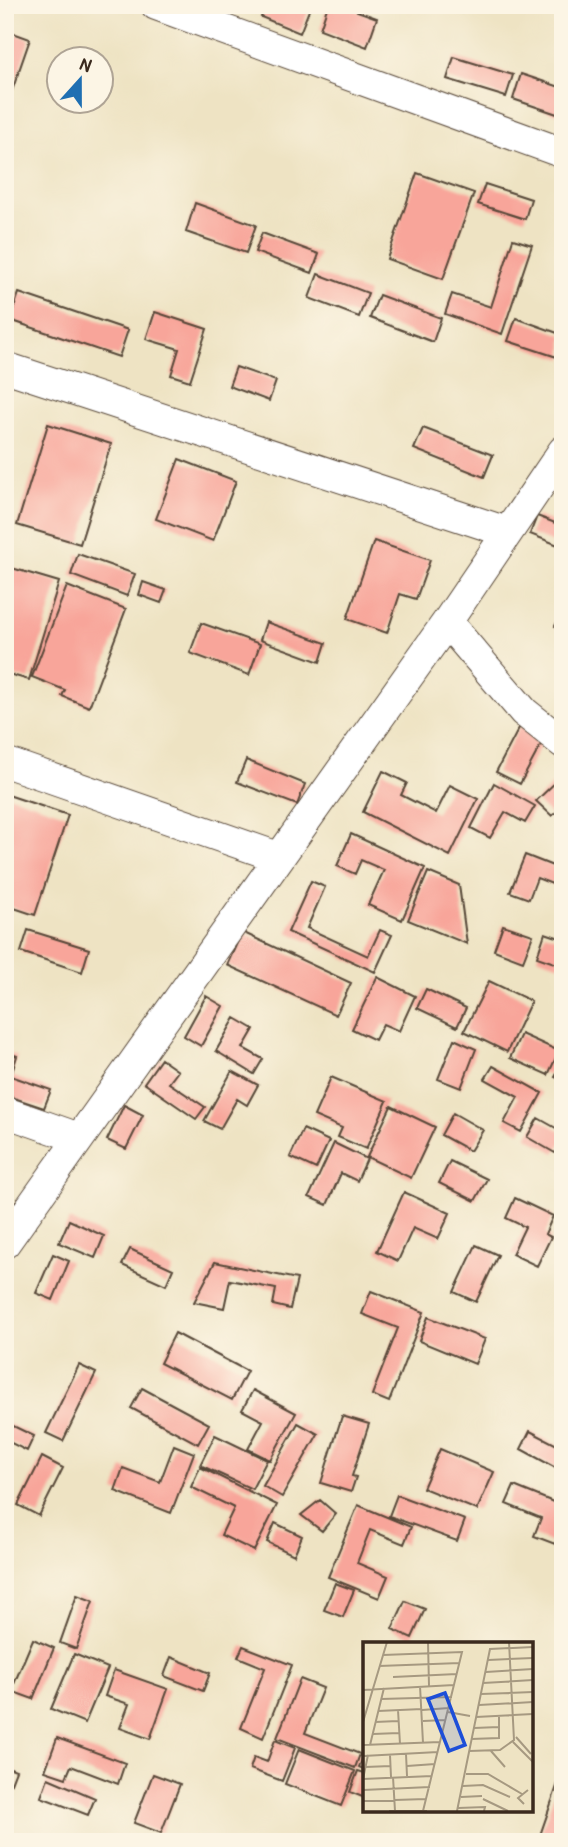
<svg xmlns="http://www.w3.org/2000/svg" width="568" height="1847" font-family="'Patrick Hand',sans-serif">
<rect width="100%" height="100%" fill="#fcf5e5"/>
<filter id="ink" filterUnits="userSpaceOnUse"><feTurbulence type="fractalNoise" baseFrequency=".0143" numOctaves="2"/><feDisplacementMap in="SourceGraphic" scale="14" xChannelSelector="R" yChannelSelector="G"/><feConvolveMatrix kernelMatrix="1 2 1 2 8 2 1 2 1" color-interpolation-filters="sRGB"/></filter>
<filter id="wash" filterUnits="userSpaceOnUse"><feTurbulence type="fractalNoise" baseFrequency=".00686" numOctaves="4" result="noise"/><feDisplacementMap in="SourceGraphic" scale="28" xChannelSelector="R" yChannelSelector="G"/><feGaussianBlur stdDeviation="1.57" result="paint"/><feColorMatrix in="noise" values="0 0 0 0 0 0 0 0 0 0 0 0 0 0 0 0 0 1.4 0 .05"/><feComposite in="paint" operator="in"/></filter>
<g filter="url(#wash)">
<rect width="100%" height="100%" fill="#eee3c3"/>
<g id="blocks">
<!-- building -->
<path fill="#f8a59a" d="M 208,5 L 232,5 L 230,13 Z
M 266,5 L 311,5 L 300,33 L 261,17 Z
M 328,5 L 359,5 L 357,11 L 377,18 L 367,47 L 320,29 Z
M 438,5 L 463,5 L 461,13 Z
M 5,30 L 30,39 L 6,108 L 5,108 Z
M 454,57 L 513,75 L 506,97 L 447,79 Z
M 521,74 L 563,88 L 563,116 L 513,99 Z
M 417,173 L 474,193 L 443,279 L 387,259 Z
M 485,184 L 531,199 L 525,219 L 478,204 Z
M 195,203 L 256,225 L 246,253 L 186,232 Z
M 262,233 L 319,254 L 312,273 L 255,252 Z
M 513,239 L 532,245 L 502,334 L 445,314 L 452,294 L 491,307 Z
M 318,274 L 368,293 L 359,317 L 309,298 Z
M 19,293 L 128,330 L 119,357 L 10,320 Z
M 379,295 L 441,318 L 433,342 L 370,318 Z
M 155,312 L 207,329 L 190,381 L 171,375 L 179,349 L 146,339 Z
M 516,318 L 563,335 L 563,359 L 508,341 Z
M 236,367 L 276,381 L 269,401 L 229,386 Z
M 48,424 L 111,444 L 80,544 L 17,525 Z
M 423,428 L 493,455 L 484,477 L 414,449 Z
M 179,459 L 236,481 L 213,541 L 156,519 Z
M 537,516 L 563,526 L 563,547 L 530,534 Z
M 374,541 L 430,560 L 416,599 L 400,594 L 387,633 L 347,619 Z
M 78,554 L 135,574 L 127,596 L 71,575 Z
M 5,566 L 59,582 L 29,680 L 5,673 Z
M 143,582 L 166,590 L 161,603 L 139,595 Z
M 67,586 L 126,609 L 89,707 L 62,696 L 65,690 L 32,677 Z
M 563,611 L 563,630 L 555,626 Z
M 266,622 L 326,643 L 320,662 L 260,640 Z
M 201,623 L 260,644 L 249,675 L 190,653 Z
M 520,726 L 544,739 L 520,784 L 496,772 Z
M 246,760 L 305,784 L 297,805 L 237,782 Z
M 383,771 L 407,783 L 401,795 L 436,813 L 450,785 L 478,799 L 450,856 L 363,812 Z
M 563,775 L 563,806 L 552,816 L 536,801 Z
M 494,783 L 535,806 L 525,823 L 505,812 L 490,838 L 471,828 Z
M 5,794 L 68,815 L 35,915 L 5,905 Z
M 351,834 L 425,868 L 402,920 L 368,905 L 384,870 L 361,860 L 355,874 L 337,866 Z
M 525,855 L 563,870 L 560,887 L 537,878 L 529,899 L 510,892 Z
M 428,872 L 459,885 L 467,944 L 408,920 Z
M 311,881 L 325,887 L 307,928 L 368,956 L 380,930 L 392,935 L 375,972 L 288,932 Z
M 503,925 L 533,935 L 523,961 L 494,950 Z
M 28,930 L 89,949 L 82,972 L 21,952 Z
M 242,932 L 351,983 L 336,1015 L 227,965 Z
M 545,933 L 563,939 L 563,966 L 537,957 Z
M 377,977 L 415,996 L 399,1031 L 383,1024 L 375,1040 L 352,1029 Z
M 489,981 L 531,1001 L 507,1052 L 464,1031 Z
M 426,989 L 466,1008 L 457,1027 L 417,1008 Z
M 206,996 L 223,1006 L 201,1046 L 184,1036 Z
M 235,1018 L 254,1029 L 243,1048 L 263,1059 L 254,1074 L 216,1051 Z
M 521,1034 L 559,1051 L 548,1075 L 510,1058 Z
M 454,1039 L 476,1049 L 461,1088 L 438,1079 Z
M 5,1052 L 17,1056 L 11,1076 L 51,1090 L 44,1108 L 5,1095 Z
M 161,1059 L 178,1071 L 169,1083 L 205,1107 L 196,1119 L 144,1083 Z
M 563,1063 L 563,1081 L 555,1077 Z
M 493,1066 L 542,1093 L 521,1132 L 504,1123 L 518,1097 L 485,1079 Z
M 232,1071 L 258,1085 L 247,1105 L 237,1099 L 220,1129 L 204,1121 Z
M 331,1077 L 387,1101 L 366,1149 L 338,1137 L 342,1128 L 314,1116 Z
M 124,1105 L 143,1115 L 126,1149 L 107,1140 Z
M 391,1106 L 435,1127 L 411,1178 L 367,1157 Z
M 453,1113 L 483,1130 L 470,1151 L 441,1135 Z
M 538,1118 L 563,1132 L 563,1140 L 555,1153 L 527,1137 Z
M 303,1129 L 329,1141 L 316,1169 L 290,1157 Z
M 334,1143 L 367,1159 L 357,1181 L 341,1173 L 327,1205 L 309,1197 Z
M 450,1161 L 487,1179 L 475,1201 L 439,1183 Z
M 404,1192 L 450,1213 L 438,1239 L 413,1228 L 398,1261 L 377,1251 Z
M 515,1198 L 553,1216 L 545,1234 L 551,1237 L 537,1266 L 512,1254 L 525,1227 L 506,1218 Z
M 69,1220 L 104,1236 L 95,1258 L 59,1243 Z
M 476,1245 L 498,1255 L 476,1302 L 454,1292 Z
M 130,1249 L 173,1269 L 166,1285 L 122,1265 Z
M 53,1254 L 69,1261 L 53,1300 L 36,1293 Z
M 215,1262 L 297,1279 L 290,1309 L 273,1305 L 276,1289 L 230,1280 L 224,1308 L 194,1302 Z
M 371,1291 L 424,1312 L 389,1402 L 372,1395 L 398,1328 L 362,1314 Z
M 428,1317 L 485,1339 L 475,1364 L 419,1341 Z
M 175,1333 L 247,1371 L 232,1400 L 160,1363 Z
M 79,1365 L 96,1373 L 63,1441 L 46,1433 Z
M 142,1388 L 209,1424 L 198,1444 L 131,1408 Z
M 253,1390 L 296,1413 L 270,1460 L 248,1449 L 263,1421 L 242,1410 Z
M 342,1416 L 369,1424 L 352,1476 L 356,1477 L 351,1492 L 321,1483 Z
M 5,1422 L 34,1436 L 27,1451 L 5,1440 Z
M 298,1423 L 318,1434 L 282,1497 L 263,1486 Z
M 530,1431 L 563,1448 L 563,1472 L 521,1449 Z
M 215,1435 L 267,1460 L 252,1489 L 200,1465 Z
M 174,1445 L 194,1453 L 171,1513 L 115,1491 L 123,1468 L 160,1482 Z
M 440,1449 L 494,1472 L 477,1510 L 423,1488 Z
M 42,1457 L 63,1468 L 39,1516 L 18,1505 Z
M 200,1467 L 277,1505 L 254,1551 L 221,1535 L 234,1508 L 191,1487 Z
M 514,1486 L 563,1506 L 563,1525 L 555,1544 L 534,1536 L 541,1518 L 506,1504 Z
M 397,1495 L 465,1520 L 457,1541 L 389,1516 Z
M 320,1500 L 336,1514 L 322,1531 L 301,1515 Z
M 358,1505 L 411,1527 L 404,1544 L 370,1530 L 357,1563 L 388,1576 L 379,1598 L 328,1577 Z
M 275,1523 L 302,1536 L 294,1555 L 267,1542 Z
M 335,1583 L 354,1590 L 343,1617 L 324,1610 Z
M 77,1595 L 93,1601 L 76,1649 L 60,1643 Z
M 405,1601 L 425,1609 L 412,1638 L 392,1629 Z
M 33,1639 L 54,1648 L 33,1699 L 11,1691 Z
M 243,1646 L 292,1665 L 263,1738 L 241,1728 L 265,1668 L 238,1657 Z
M 74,1654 L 108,1668 L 85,1723 L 51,1709 Z
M 171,1657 L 210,1673 L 203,1691 L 164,1676 Z
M 114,1670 L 168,1689 L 150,1739 L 120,1728 L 129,1704 L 105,1696 Z
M 300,1679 L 323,1688 L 305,1733 L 360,1754 L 355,1768 L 277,1738 Z
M 57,1738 L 125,1763 L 118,1784 L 71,1766 L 66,1778 L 45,1771 Z
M 275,1740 L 295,1748 L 282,1781 L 250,1769 L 254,1757 L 267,1762 Z
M 299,1749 L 355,1771 L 341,1806 L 285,1784 Z
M 365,1753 L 365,1770 L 359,1767 Z
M 5,1766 L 16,1770 L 11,1783 L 5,1780 Z
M 563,1769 L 563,1842 L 542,1842 L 538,1841 Z
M 358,1771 L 365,1773 L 365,1798 L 350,1792 Z
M 153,1774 L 180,1784 L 161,1833 L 134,1823 Z
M 48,1778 L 95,1798 L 88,1815 L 41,1797 Z"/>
</g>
</g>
<g filter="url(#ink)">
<use href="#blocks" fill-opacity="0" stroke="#564637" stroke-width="2"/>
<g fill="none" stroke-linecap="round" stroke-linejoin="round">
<defs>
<path id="street" d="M 156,5 L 563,153
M 5,367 L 507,532
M 447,622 L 524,712 L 563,743
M 5,762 L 278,857
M 5,1112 L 79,1138
M 5,1243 L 447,622 L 563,451"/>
</defs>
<!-- street casing -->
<use href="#street" stroke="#564637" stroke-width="32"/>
<!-- street -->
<use href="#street" stroke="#fff" stroke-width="30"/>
</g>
</g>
<!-- overview -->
<g transform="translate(363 1642)">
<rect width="170" height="170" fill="#eee3c3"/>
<path fill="none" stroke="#a69981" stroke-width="2" d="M 65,0 L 66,44M 20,13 L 99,10 L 60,169M 125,18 L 170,16M 16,24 L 97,21M 123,30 L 170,27M 30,35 L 94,32M 120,41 L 170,38M 57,44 L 60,101M 0,48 L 91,43M 118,52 L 170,50M 18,57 L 89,55M 116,63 L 170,60M 35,68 L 37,102M 59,68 L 86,66M 15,69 L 59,67M 85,70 L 107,74M 113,75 L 170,72M 60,79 L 83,78M 0,80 L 24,0M 12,80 L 35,79M 111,86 L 136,85M 10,92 L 36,91M 153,95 L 168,112M 108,97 L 136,96 L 136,74M 150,100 L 170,120M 0,103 L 77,100M 7,103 L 21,46M 106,109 L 137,108 L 151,98 L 146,0M 128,109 L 142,125M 43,112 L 44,134M 27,113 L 28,135M 0,114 L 75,110M 44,124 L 72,122M 2,125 L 28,124M 103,132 L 125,132 L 159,152M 30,135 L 32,169M 0,137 L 69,134M 0,137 L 5,113M 100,144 L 120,143 L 147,155M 0,148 L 67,145M 98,155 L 119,154M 120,157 L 145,169M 0,159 L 63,157M 161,162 L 155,156 L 165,148M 95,166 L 122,165 L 121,169M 26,169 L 64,169M 94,169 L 127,7 L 170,5"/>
<path fill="#1d4ed8" fill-opacity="0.15" stroke="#1d4ed8" stroke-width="3.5" d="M 82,51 L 102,103 L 86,109 L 65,57 Z"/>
<rect width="170" height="170" fill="none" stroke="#3b2a1e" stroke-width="3.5"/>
</g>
<!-- margin -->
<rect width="568" height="1847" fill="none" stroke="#fcf5e5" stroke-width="28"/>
<!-- north arrow -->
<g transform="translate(80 80) rotate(21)"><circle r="33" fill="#fcf5e5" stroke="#afa495" stroke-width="2"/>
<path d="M0-5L12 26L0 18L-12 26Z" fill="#1f6fb2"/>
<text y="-10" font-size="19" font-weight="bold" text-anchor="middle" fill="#3b2a1e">N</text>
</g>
</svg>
